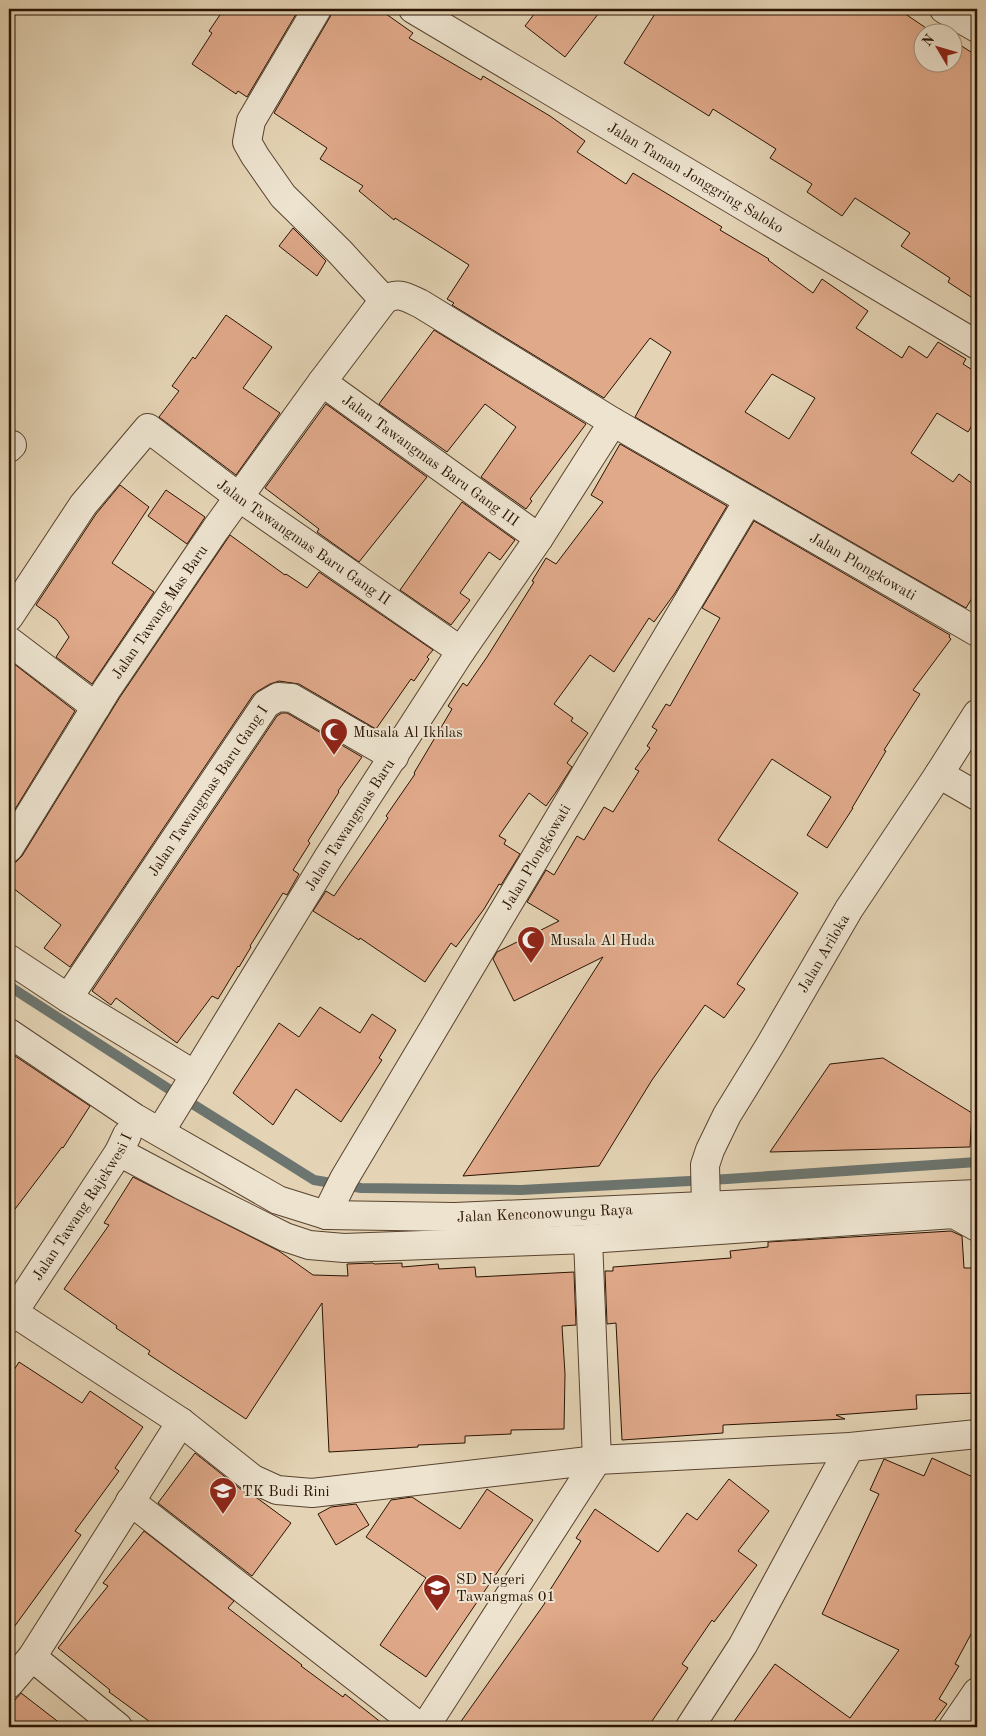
<svg xmlns="http://www.w3.org/2000/svg" width="986" height="1736" font-family="'Old Standard TT',serif">
<rect width="100%" height="100%" fill="#e4d4b5"/>
<filter id="stains"><feTurbulence type="fractalNoise" baseFrequency=".004" numOctaves="4"/><feColorMatrix values="0 0 0 0 .2 0 0 0 0 .09 0 0 0 0 .02 0 0 0 .5 -.17"/></filter>
<radialGradient id="worn" r=".72"><stop offset=".6" stop-color="#630" stop-opacity="0"/><stop offset="1" stop-color="#630" stop-opacity=".3"/></radialGradient>
<g fill="none" stroke-linecap="round" stroke-linejoin="round">
<!-- stream -->
<path stroke="#6c756f" stroke-width="10" d="M 9,986 L 175,1093 L 314,1180 L 361,1188 L 521,1190 L 727,1179 L 977,1162"/>
</g>
<!-- building -->
<path fill="#e0a98a" stroke="#291302" fill-rule="evenodd" d="M 224,9 L 299,9 L 247,97 L 238,91 L 236,94 L 192,64 L 212,33 L 209,31 Z
M 333,9 L 379,9 L 413,33 L 409,38 L 481,80 L 483,76 L 550,116 L 585,141 L 577,152 L 626,184 L 633,173 L 722,227 L 720,230 L 769,259 L 768,260 L 813,293 L 822,279 L 868,311 L 856,328 L 902,358 L 909,346 L 927,358 L 938,342 L 966,359 L 963,364 L 977,373 L 977,417 L 968,432 L 937,413 L 911,453 L 953,482 L 959,474 L 977,487 L 977,590 L 966,608 L 635,417 L 671,352 L 650,338 L 604,398 L 452,305 L 454,303 L 447,299 L 469,265 L 395,218 L 394,220 L 359,191 L 363,186 L 320,159 L 327,148 L 274,113 L 330,17 ZM 772,374 L 815,398 L 789,439 L 745,412 Z
M 538,9 L 602,9 L 565,57 L 525,26 Z
M 658,9 L 898,9 L 932,32 L 934,29 L 939,32 L 924,32 L 924,62 L 954,62 L 954,41 L 977,56 L 977,301 L 948,282 L 950,278 L 901,246 L 910,233 L 855,198 L 842,216 L 807,192 L 812,184 L 770,158 L 776,149 L 713,109 L 709,116 L 624,63 Z
M 293,228 L 326,261 L 317,276 L 279,246 Z
M 226,315 L 272,347 L 243,388 L 280,413 L 236,475 L 159,417 L 179,391 L 172,386 L 193,357 L 195,359 Z
M 434,330 L 586,424 L 530,499 L 532,501 L 526,509 L 481,477 L 516,427 L 485,404 L 447,452 L 379,404 Z
M 326,404 L 427,477 L 359,562 L 317,532 L 319,529 L 265,488 Z
M 620,444 L 727,506 L 675,593 L 654,622 L 649,618 L 614,672 L 590,655 L 554,704 L 573,718 L 571,721 L 588,733 L 567,763 L 572,767 L 556,792 L 546,806 L 529,793 L 499,836 L 506,840 L 504,844 L 520,854 L 501,885 L 499,884 L 484,909 L 456,947 L 451,943 L 425,982 L 360,938 L 359,940 L 313,911 L 326,891 L 334,896 L 388,818 L 386,816 L 415,774 L 414,773 L 452,709 L 448,706 L 463,683 L 467,686 L 487,657 L 534,582 L 532,581 L 546,558 L 556,564 L 603,502 L 591,495 Z
M 120,485 L 149,507 L 112,563 L 154,592 L 92,684 L 56,657 L 69,637 L 57,620 L 36,605 L 96,514 Z
M 166,490 L 205,517 L 187,544 L 148,516 Z
M 462,502 L 515,540 L 500,560 L 489,552 L 460,593 L 470,600 L 451,625 L 400,590 Z
M 754,521 L 950,635 L 949,637 L 951,639 L 913,690 L 920,694 L 884,750 L 886,751 L 852,808 L 853,808 L 827,848 L 807,835 L 831,797 L 772,759 L 718,840 L 798,893 L 737,984 L 745,989 L 724,1018 L 705,1005 L 652,1080 L 599,1166 L 463,1176 L 603,957 L 514,1001 L 493,959 L 497,952 L 559,921 L 527,902 L 546,870 L 554,875 L 577,836 L 584,840 L 604,807 L 613,812 L 639,771 L 635,769 L 650,748 L 647,746 L 657,730 L 652,727 L 666,704 L 670,706 L 720,618 L 702,608 Z
M 230,535 L 285,575 L 286,574 L 307,588 L 319,572 L 433,650 L 427,657 L 429,659 L 414,681 L 411,679 L 376,729 L 299,684 L 279,681 L 270,684 L 258,691 L 253,695 L 70,967 L 44,948 L 61,925 L 9,885 L 9,864 L 16,862 L 22,856 L 120,697 Z
M 9,660 L 75,711 L 9,819 Z
M 282,713 L 287,713 L 362,757 L 338,791 L 339,792 L 308,841 L 310,843 L 293,870 L 299,874 L 287,895 L 283,893 L 250,946 L 251,947 L 239,967 L 238,966 L 218,999 L 212,996 L 177,1043 L 116,998 L 111,1005 L 92,991 L 277,716 Z
M 320,1007 L 360,1033 L 372,1014 L 396,1030 L 379,1058 L 382,1060 L 341,1122 L 296,1089 L 273,1125 L 233,1093 L 279,1023 L 299,1037 Z
M 9,1052 L 90,1106 L 63,1148 L 62,1147 L 9,1217 Z
M 883,1058 L 972,1113 L 970,1147 L 770,1152 L 830,1064 Z
M 133,1177 L 279,1251 L 313,1275 L 348,1276 L 347,1264 L 373,1263 L 374,1264 L 402,1263 L 402,1267 L 438,1264 L 439,1269 L 475,1267 L 476,1277 L 574,1272 L 576,1325 L 562,1326 L 565,1374 L 564,1429 L 511,1430 L 511,1434 L 465,1436 L 465,1443 L 418,1445 L 418,1447 L 329,1452 L 322,1303 L 246,1419 L 148,1354 L 150,1351 L 116,1328 L 117,1326 L 64,1289 L 109,1225 L 104,1223 Z
M 951,1231 L 962,1236 L 964,1268 L 977,1268 L 977,1393 L 916,1395 L 917,1409 L 836,1415 L 845,1419 L 723,1425 L 723,1433 L 622,1440 L 616,1323 L 607,1324 L 605,1271 L 613,1271 L 613,1267 L 731,1258 L 730,1251 L 768,1247 L 768,1242 Z
M 19,1362 L 82,1403 L 90,1391 L 143,1427 L 115,1468 L 119,1471 L 75,1531 L 81,1535 L 9,1634 L 9,1378 Z
M 195,1453 L 243,1491 L 257,1498 L 291,1523 L 252,1576 L 158,1503 Z
M 932,1458 L 977,1479 L 977,1623 L 955,1664 L 959,1666 L 939,1699 L 947,1704 L 930,1727 L 730,1727 L 775,1664 L 850,1718 L 899,1650 L 822,1614 L 879,1494 L 870,1490 L 884,1459 L 924,1476 Z
M 729,1479 L 769,1511 L 738,1551 L 757,1565 L 714,1622 L 712,1620 L 682,1664 L 688,1668 L 648,1727 L 457,1727 L 545,1603 L 543,1601 L 581,1541 L 576,1538 L 595,1509 L 658,1552 L 687,1513 L 697,1520 Z
M 487,1489 L 533,1520 L 426,1677 L 380,1645 L 426,1578 L 366,1537 L 391,1500 L 412,1497 L 460,1529 Z
M 356,1504 L 369,1525 L 336,1545 L 318,1514 L 331,1507 Z
M 144,1531 L 234,1601 L 228,1608 L 302,1665 L 301,1666 L 343,1697 L 345,1694 L 387,1727 L 157,1727 L 109,1692 L 110,1690 L 58,1648 L 108,1586 L 103,1583 Z
M 21,1693 L 65,1727 L 9,1727 L 9,1707 Z"/>
<g fill="none" stroke-linecap="round" stroke-linejoin="round">
<defs>
<g id="minor">
<path d="M 317,9 L 251,121 L 247,142 L 255,156 L 283,196 L 340,252 L 384,300"/>
<path id="s1" d="M 413,9 L 977,345"/>
<path d="M 944,9 L 977,28"/>
<path id="s2" d="M 322,382 L 539,538"/>
<path d="M 9,448 L 12,445"/>
<path id="s3" d="M 9,617 L 83,505 L 148,428 L 240,498 L 461,651"/>
<path d="M 9,641 L 96,707"/>
<path d="M 939,774 L 977,796"/>
<path id="s4" d="M 9,848 L 107,689 L 215,530 L 322,382 L 384,300 C 398,291 406,297 421,304 L 613,422 L 977,632"/>
<path d="M 9,959 L 68,998 L 195,1075"/>
<path id="s5" d="M 68,998 L 266,704 L 278,697 L 292,698 L 394,757"/>
<path id="s6" d="M 9,1033 L 135,1118 L 278,1200 L 326,1215 L 455,1217 L 977,1194"/>
<path id="s7" d="M 160,1132 L 329,856 L 461,651 L 539,538 L 613,422"/>
<path d="M 119,1152 L 181,1185 L 285,1237 L 309,1245 L 344,1248 L 588,1239 L 954,1214 L 977,1227"/>
<path id="s8" d="M 706,1206 L 705,1165 L 710,1150 L 727,1115 L 770,1045 L 849,909 L 939,774 L 977,714"/>
<path id="s9" d="M 326,1215 L 344,1179 L 748,501"/>
<path d="M 13,1312 L 181,1422 L 253,1479 L 277,1490 L 312,1493 L 597,1460 L 850,1447 L 977,1434"/>
<path id="s10" d="M 9,1319 L 119,1152 L 127,1135"/>
<path d="M 130,1501 L 420,1727"/>
<path d="M 32,1657 L 118,1727"/>
<path d="M 9,1684 L 32,1657 L 181,1422"/>
<path d="M 425,1727 L 597,1460 L 588,1239"/>
<path d="M 690,1727 L 743,1645 L 850,1447"/>
<path d="M 953,1727 L 977,1692"/>
</g>
</defs>
<!-- minor casing -->
<use href="#minor" stroke="#58432f" stroke-width="30"/>
<!-- minor -->
<use href="#minor" stroke="#ede3cf" stroke-width="28"/>
</g>
<!-- icons -->
<defs>
<symbol id="mosque-pin" viewBox="-11 -11 22 30"><path d="M0 17L-7.5 6A9.5 9.5 0 1 1 7.5 6Z" fill="#8f2418" stroke="#ede3cf"/><path d="M3.5-4.9A6 6 0 1 0 3.5 4.9A5 5 0 1 1 3.5-4.9Z" fill="#fff"/></symbol>
<symbol id="school-pin" viewBox="-11 -11 22 30"><path d="M0 17L-7.5 6A9.5 9.5 0 1 1 7.5 6Z" fill="#8f2418" stroke="#ede3cf"/><path d="M0-5L7-2L0 1L-7-2ZM-4 1L0 2.5L4 1V4Q0 6-4 4Z" fill="#fff"/></symbol>
</defs>
<g fill-rule="evenodd">
<use href="#mosque-pin" x="318" y="716" width="32" height="43"/>
<use href="#mosque-pin" x="515" y="924" width="32" height="43"/>
<use href="#school-pin" x="207" y="1475" width="32" height="43"/>
<use href="#school-pin" x="421" y="1572" width="32" height="43"/>
</g>
<g text-anchor="middle" stroke-width="4" stroke-linejoin="round" paint-order="stroke">
<!-- street labels -->
<g font-size="15" fill="#291302" stroke="#ede3cf">
<text dy="5" stroke="none"><textPath href="#s1" startOffset="329">Jalan Taman Jonggring Saloko</textPath></text>
<text dy="5" stroke="none"><textPath href="#s2" startOffset="134">Jalan Tawangmas Baru Gang III</textPath></text>
<text dy="5" stroke="none"><textPath href="#s3" startOffset="428">Jalan Tawangmas Baru Gang II</textPath></text>
<text dy="5" stroke="none"><textPath href="#s4" startOffset="1218">Jalan Plongkowati</textPath></text>
<text dy="5" stroke="none"><textPath href="#s4" startOffset="280">Jalan Tawang Mas Baru</textPath></text>
<text dy="5" stroke="none"><textPath href="#s5" startOffset="250">Jalan Tawangmas Baru Gang I</textPath></text>
<text dy="5" stroke="none"><textPath href="#s7" startOffset="361">Jalan Tawangmas Baru</textPath></text>
<text dy="5" stroke="none"><textPath href="#s9" startOffset="415">Jalan Plongkowati</textPath></text>
<text dy="5" stroke="none"><textPath href="#s8" startOffset="284">Jalan Ariloka</textPath></text>
<text dy="5" stroke="none"><textPath href="#s10" startOffset="134">Jalan Tawang Rajekwesi I</textPath></text>
<text dy="5" stroke="none"><textPath href="#s6" startOffset="586">Jalan Kenconowungu Raya</textPath></text>
</g>
<!-- poi labels -->
<g font-size="15" fill="#291302" stroke="#ede3cf" text-anchor="start">
<text x="353" y="737">Musala Al Ikhlas</text>
<text x="550" y="945">Musala Al Huda</text>
<text x="242" y="1496">TK Budi Rini</text>
<text x="456" y="1584">SD Negeri<tspan x="456" dy="17">Tawangmas 01</tspan></text>
</g>
</g>
<!-- margin -->
<rect width="986" height="1736" fill="none" stroke="#e4d4b5" stroke-width="30"/>
<rect x="10" y="10" width="966" height="1716" fill="none" stroke="#291302" stroke-width="2.5"/>
<rect x="15" y="15" width="956" height="1706" fill="none" stroke="#291302"/>
<!-- north arrow -->
<g transform="translate(938 48) rotate(308)"><circle r="24" fill="#ede3cf" stroke="#9f907d"/>
<path d="M0-4L9 19L0 12L-9 19Z" fill="#8f2418"/>
<text y="-8" font-size="14" font-weight="bold" text-anchor="middle" fill="#291302">N</text>
</g>
<rect width="100%" height="100%" filter="url(#stains)"/>
<rect width="100%" height="100%" fill="url(#worn)"/>
</svg>
